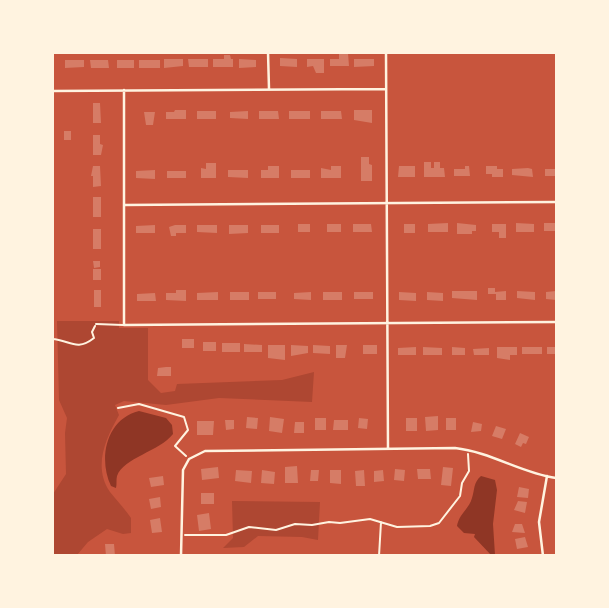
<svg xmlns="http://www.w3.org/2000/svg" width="609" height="608" font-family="'Nunito Sans',sans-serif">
<rect width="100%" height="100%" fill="#c8553d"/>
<!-- green -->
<path fill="#ae4732" d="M 57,321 L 119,321 L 119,328 L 148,328 L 148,380 L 161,393 L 175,391 L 177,384 L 282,380 L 314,372 L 312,402 L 219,398 L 166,405 L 124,401 L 115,405 L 119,415 C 105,440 93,467 110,492 C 117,501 125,509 131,518 L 131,533 L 123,534 L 107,529 L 88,542 L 77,555 L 53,556 L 53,494 L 66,474 L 65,433 L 67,418 L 59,400 Z
M 232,501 L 320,502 L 318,540 L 302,537 L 258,536 L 244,547 L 223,548 L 233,538 Z"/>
<!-- water -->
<path fill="#8f3625" d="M 139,411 L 166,418 L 172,425 L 173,434 C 160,451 123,458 117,476 C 116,480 117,484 116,488 L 111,486 C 98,459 106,419 139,411 Z
M 481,476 L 495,480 L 497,490 L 493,524 L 495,555 L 491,555 L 474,537 L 475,534 L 464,533 L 457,526 C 459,514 469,509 472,498 C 475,489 473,483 481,476 Z"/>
<!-- building -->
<path fill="#d67c66" d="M 339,53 L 348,53 L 349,66 L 330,66 L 330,59 L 339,59 Z
M 224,55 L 230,55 L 231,59 L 233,59 L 233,67 L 213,67 L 213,59 L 224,59 Z
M 280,58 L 297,59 L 297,67 L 280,66 Z
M 164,59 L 183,59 L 183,66 L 164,68 Z
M 188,59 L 208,59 L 208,67 L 189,67 Z
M 239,59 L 256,60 L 256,67 L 239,68 Z
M 307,59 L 324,59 L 324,73 L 316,73 L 313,66 L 307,67 Z
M 354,59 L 374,59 L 374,66 L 354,67 Z
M 65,60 L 84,60 L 84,67 L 65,68 Z
M 90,60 L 108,60 L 109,68 L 91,68 Z
M 117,60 L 134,60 L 134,68 L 117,68 Z
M 139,60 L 160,60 L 160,68 L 139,68 Z
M 93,103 L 100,103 L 101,123 L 93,123 Z
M 175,110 L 186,110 L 186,119 L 166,119 L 166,112 L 174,112 Z
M 354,110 L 372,110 L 372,123 L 354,120 Z
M 197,111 L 216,111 L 216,119 L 197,119 Z
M 248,111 L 248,119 L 230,118 L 230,112 Z
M 259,111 L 278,111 L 279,119 L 259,119 Z
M 289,111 L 310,111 L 310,119 L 289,119 Z
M 321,111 L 341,111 L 342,119 L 321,119 Z
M 144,112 L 155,112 L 153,125 L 146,125 Z
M 64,131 L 71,131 L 71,140 L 64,140 Z
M 93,135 L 100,135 L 100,144 L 103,145 L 101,155 L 93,155 Z
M 361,157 L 369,157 L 369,164 L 372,165 L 372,181 L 361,181 Z
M 424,162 L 431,162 L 431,168 L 434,168 L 434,162 L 440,162 L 440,168 L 444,168 L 445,177 L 424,177 Z
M 206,163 L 216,163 L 216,178 L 201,178 L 201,168 L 206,169 Z
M 93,166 L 100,166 L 101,186 L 93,187 L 93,176 L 91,176 Z
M 268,166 L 279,166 L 279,178 L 261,178 L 261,170 L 268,170 Z
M 331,166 L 341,166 L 341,178 L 321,178 L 321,168 L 331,170 Z
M 399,166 L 415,166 L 415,177 L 398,177 Z
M 465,166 L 469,166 L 470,176 L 454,176 L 454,169 L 465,169 Z
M 486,166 L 497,166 L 497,169 L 503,169 L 503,177 L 492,177 L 492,174 L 486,174 Z
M 528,168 L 532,169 L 533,177 L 512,175 L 512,169 Z
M 545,169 L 556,169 L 556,176 L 545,176 Z
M 155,170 L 155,179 L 136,178 L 136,171 Z
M 228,170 L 248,170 L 248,178 L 228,177 Z
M 291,170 L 310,170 L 310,178 L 291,178 Z
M 167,171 L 186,171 L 186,178 L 167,178 Z
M 93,197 L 101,197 L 101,217 L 93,217 Z
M 448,223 L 448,232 L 428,232 L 428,224 Z
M 457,223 L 476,225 L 476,231 L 472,231 L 472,234 L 457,234 Z
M 516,223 L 534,224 L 534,232 L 516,232 Z
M 544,223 L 556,223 L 556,231 L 544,231 Z
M 298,224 L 310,224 L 310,232 L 298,232 Z
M 327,224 L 341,224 L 341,232 L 327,232 Z
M 353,224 L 371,224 L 372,232 L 353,232 Z
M 404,224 L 415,224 L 415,233 L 404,233 Z
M 492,224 L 506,224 L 506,238 L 499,238 L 499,232 L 492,232 Z
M 155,225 L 155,233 L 136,233 L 136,226 Z
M 175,225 L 186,225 L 186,233 L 176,233 L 176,236 L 171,236 L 169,227 Z
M 197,225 L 217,225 L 217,233 L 197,232 Z
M 229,225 L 248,225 L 248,233 L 229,234 Z
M 261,225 L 279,225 L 279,233 L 261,233 Z
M 93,229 L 101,229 L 101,249 L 93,249 Z
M 93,261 L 100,261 L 100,267 L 94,268 Z
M 93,269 L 101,269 L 101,280 L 93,280 Z
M 488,288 L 495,288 L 495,292 L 506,291 L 506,300 L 496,300 L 496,294 L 488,294 Z
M 94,290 L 101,290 L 101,307 L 94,307 Z
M 176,290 L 186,290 L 186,301 L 166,300 L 166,293 L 176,293 Z
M 452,291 L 477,291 L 477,300 L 452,298 Z
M 517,291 L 535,292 L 535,300 L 517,298 Z
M 556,291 L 556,300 L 546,299 L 546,292 Z
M 218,292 L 218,300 L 197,300 L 197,293 Z
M 230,292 L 249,292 L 249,300 L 230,300 Z
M 258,292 L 276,292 L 276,299 L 258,299 Z
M 311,292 L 311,300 L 294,299 L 294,293 Z
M 323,292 L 342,292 L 342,300 L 323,300 Z
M 354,292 L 373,292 L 373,299 L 354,299 Z
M 399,292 L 416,293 L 416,301 L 399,300 Z
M 427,292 L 443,293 L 443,301 L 427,300 Z
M 155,293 L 156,301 L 137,301 L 137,294 Z
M 182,339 L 194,339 L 194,348 L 182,348 Z
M 203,342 L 216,342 L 216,351 L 203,351 Z
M 222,343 L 240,343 L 240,352 L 222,352 Z
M 244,344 L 262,345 L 262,352 L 244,352 Z
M 268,345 L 285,345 L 285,360 L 268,358 Z
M 291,345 L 308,346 L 308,353 L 291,356 Z
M 313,345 L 330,346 L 330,354 L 313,353 Z
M 336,345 L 347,345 L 345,358 L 336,358 Z
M 363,345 L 377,345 L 377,354 L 363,354 Z
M 416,347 L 416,355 L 398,355 L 398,348 Z
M 423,347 L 442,348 L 442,355 L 423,355 Z
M 452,347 L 465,348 L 465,355 L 452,355 Z
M 497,347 L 517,347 L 517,355 L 510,355 L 510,360 L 497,358 Z
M 522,347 L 542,347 L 542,354 L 522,354 Z
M 547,347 L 556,347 L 556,354 L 547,354 Z
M 489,348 L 489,355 L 474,355 L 473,349 Z
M 166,367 L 171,367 L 171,376 L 157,376 L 158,368 Z
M 438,416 L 438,430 L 426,431 L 425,417 Z
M 247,417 L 258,418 L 257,429 L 246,428 Z
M 270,417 L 284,419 L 282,433 L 269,431 Z
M 315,418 L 326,418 L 326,430 L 315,430 Z
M 359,418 L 368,419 L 367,429 L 358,428 Z
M 406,418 L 417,418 L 417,431 L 406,431 Z
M 446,418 L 456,418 L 456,430 L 446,430 Z
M 225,420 L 234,420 L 234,429 L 226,430 Z
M 334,420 L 348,420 L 348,430 L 333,430 Z
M 197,421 L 214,421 L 213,435 L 197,435 Z
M 295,422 L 304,422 L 304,433 L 294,433 Z
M 473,422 L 482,424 L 481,431 L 471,432 Z
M 496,426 L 506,429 L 502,439 L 492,436 Z
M 520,433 L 529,437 L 526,444 L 523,443 L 521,447 L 515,444 Z
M 297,466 L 298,483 L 285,483 L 285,467 Z
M 218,467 L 219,478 L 202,480 L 201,469 Z
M 443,467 L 453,468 L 451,486 L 441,485 Z
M 395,469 L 405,470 L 404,481 L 394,480 Z
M 417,469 L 430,469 L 431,479 L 418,479 Z
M 236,470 L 252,471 L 251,483 L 235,481 Z
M 262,470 L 275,472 L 274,484 L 261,483 Z
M 311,470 L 319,470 L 318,481 L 310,481 Z
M 330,470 L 341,470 L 341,484 L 330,483 Z
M 364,470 L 365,486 L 356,486 L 355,471 Z
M 383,470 L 384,481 L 374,482 L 374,471 Z
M 163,476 L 164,485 L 151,487 L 149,478 Z
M 519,487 L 529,489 L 528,498 L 517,497 Z
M 201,493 L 214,493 L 214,504 L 201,504 Z
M 160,497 L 161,507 L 151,509 L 149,499 Z
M 518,501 L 527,502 L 525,513 L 514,510 Z
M 209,513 L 211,529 L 199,531 L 197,515 Z
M 160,518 L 162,532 L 152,533 L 150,520 Z
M 515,524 L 522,524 L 525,533 L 512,532 Z
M 525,537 L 528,547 L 517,549 L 515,539 Z
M 105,544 L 114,544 L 115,556 L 106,556 Z"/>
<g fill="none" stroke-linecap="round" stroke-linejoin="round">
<!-- path -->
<path stroke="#fff3e0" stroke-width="2" d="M 52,339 C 70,340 76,352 94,338 L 92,332 L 95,326
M 118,408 L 139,404 L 184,417 L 188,430 L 175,446 L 186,456
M 185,535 L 226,535 L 249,527 L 276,530 L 295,524 L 312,525 L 329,522 L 340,523 L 370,519 L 397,527 L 430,526 L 439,523 L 460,496 L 462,483 L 469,471 L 468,454
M 379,556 L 381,522"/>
<!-- service -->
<path stroke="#fff3e0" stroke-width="2" d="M 96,324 L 123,325"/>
<!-- minor -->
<path stroke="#fff3e0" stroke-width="2.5" d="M 268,52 L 269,89
M 386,52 L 388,449
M 124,90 L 124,325 L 556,322
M 52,91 L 386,89
M 124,205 L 556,202
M 181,556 L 183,470 L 189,459 L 205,451 L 455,448 C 491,452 521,473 556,478
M 543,556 L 539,522 L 547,476"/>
</g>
<!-- border -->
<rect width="609" height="608" fill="none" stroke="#fff3e0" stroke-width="108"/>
</svg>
